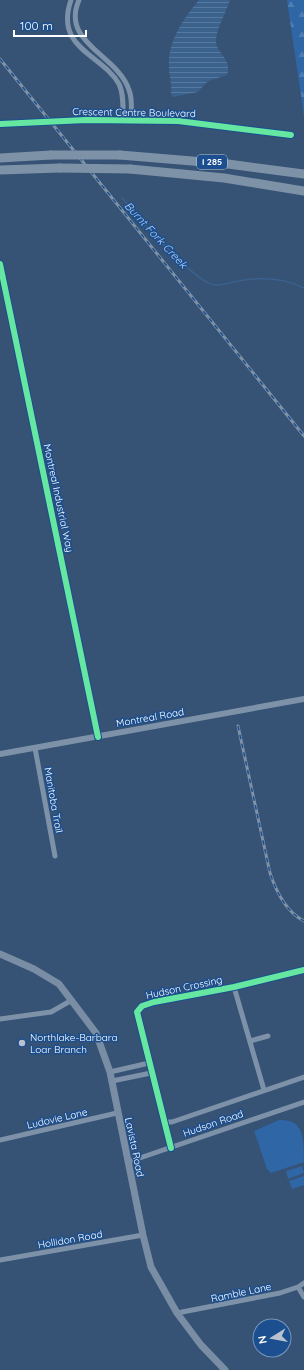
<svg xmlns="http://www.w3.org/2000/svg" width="304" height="1370" font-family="Quicksand,sans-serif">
<defs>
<pattern id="forest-firs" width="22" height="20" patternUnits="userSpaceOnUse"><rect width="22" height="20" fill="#2f66a5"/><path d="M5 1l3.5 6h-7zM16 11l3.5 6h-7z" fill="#4e7db2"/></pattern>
<pattern id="water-rules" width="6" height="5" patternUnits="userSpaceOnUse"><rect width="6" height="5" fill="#3b618d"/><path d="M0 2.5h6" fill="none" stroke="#58799e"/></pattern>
</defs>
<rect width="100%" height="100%" fill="#365274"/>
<!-- forest -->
<path fill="url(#forest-firs)" d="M 287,0 L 304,0 L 304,116 Z"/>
<!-- pitch -->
<path fill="#2f66a5" d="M 279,1120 C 304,1119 304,1138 304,1162 L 271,1173 L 267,1169 L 254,1131 Z
M 302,1166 L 304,1173 L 288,1179 L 286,1171 Z
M 304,1176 L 304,1185 L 292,1189 L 289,1181 Z"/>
<!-- water -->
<path fill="url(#water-rules)" d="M 199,0 L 230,0 C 226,12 218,26 216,39 C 215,54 233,58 227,75 L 208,81 L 198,92 L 173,97 L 171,94 C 172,83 169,76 169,66 C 168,41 183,19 199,0 Z"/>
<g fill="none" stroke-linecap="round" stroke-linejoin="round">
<!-- stream -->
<path stroke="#3b618d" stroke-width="1.5" d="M 122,198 C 137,215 195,284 215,285 C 222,286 231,282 239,281 C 260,277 284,278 304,288"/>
<!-- minor -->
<path stroke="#7d92a8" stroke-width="5" d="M 71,0 C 54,49 102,54 119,84 C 124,94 123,109 123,120
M 79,0 C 60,43 118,55 129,90 C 133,100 131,110 131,120
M 86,120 L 178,121 L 291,135
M 0,264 L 98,737
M 35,748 L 55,856
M 234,987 L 264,1090
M 0,1019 L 51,1012 L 72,1000
M 250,1041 L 268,1036
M 110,1072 L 149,1063
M 112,1081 L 151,1073
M 164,1122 L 172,1122 L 304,1077
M 0,1140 L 117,1113
M 171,1148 L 137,1012 L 142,1006 L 154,1002 L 234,987 L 304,970
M 128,1162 L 304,1102
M 0,1260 L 143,1235
M 298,1287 L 304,1297
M 177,1313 L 280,1293 L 298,1287 L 304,1283"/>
<!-- tertiary -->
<path stroke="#7d92a8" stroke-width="6" d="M 0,754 L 304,699"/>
<!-- secondary -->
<path stroke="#798da4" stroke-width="7" d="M 0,954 L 34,969 L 59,984 L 96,1033 L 110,1072 L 143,1235 L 151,1267 L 177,1313 L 201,1345 L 225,1370"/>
<!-- motorway -->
<path stroke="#7e92a7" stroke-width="9" d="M 120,155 L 228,164 L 304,174
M 0,158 L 51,155
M 130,169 L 224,178 L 304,191
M 0,170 L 60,168"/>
<defs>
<path id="rail" d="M 0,59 L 304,436
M 238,726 L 270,873 C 276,891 286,912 304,921"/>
</defs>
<!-- rail casing -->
<use href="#rail" stroke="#7e92a7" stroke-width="3"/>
<!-- rail -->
<use href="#rail" stroke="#1b4f8f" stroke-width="1.5" stroke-dasharray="4.5" stroke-linecap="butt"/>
<!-- minor-bridge -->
<path stroke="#7d92a8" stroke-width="5" d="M 0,124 L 86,120"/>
<!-- motorway-bridge -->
<path stroke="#7e92a7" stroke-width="9" d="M 51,155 L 120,155
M 60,168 L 130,169"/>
<defs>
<path id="cycleway" d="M 0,124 L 86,120 L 178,121 L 291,135
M 0,264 L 98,737
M 171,1148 L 137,1012 L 142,1006 L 154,1002 L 234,987 L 304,970"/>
</defs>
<!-- cycleway casing -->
<use href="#cycleway" stroke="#1b4f8f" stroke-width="8"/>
<!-- cycleway -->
<use href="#cycleway" stroke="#66e7a1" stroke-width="6"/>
</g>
<!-- markers -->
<circle fill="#b9c2ce" stroke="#1b4f8f" stroke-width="1.5" cx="22" cy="1043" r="4"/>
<g text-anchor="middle" stroke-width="3" stroke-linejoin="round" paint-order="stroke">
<!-- shield labels -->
<rect fill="#1b4f8f" stroke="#bbcadd" stroke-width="1" x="197" y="155" width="30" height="14" rx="3"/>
<g font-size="9" font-weight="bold" fill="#fff">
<text x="212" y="165">I 285</text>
</g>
<!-- street labels -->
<g font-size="10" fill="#fff" stroke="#1b4f8f">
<text transform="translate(134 112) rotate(1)" y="4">Crescent Centre Boulevard</text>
<text transform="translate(59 498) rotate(78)" y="4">Montreal Industrial Way</text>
<text transform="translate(150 717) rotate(-10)" y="4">Montreal Road</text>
<text transform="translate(54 800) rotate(80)" y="4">Manitoba Trail</text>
<text transform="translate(184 987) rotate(-12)" y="4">Hudson Crossing</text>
<text transform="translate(57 1118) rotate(-13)" y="4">Ludovie Lane</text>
<text transform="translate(213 1123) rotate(-19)" y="4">Hudson Road</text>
<text transform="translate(135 1147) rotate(78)" y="4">Lavista Road</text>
<text transform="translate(70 1239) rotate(-10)" y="4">Hollidon Road</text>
<text transform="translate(241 1292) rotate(-12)" y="4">Ramble Lane</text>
</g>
<!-- poi labels -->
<g font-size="10" fill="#fff" stroke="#1b4f8f" text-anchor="start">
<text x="30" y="1041">Northlake-Barbara<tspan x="30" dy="12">Loar Branch</tspan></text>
</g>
<!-- water labels -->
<g font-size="11" font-style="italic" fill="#b5d3f5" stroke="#1b4f8f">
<text transform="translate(156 235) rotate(47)" y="4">Burnt Fork Creek</text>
</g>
</g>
<!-- north arrow -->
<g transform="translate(272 1338) rotate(259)"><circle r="19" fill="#1b4f8f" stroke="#7695bc"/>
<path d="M0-3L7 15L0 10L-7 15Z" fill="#b9c2ce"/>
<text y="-6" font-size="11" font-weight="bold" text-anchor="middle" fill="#ffffff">N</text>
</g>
<!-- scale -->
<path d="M14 30v6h72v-6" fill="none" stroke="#ffffff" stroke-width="2"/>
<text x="20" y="30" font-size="12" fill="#ffffff" stroke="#1b4f8f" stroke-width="3" paint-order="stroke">100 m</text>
</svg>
